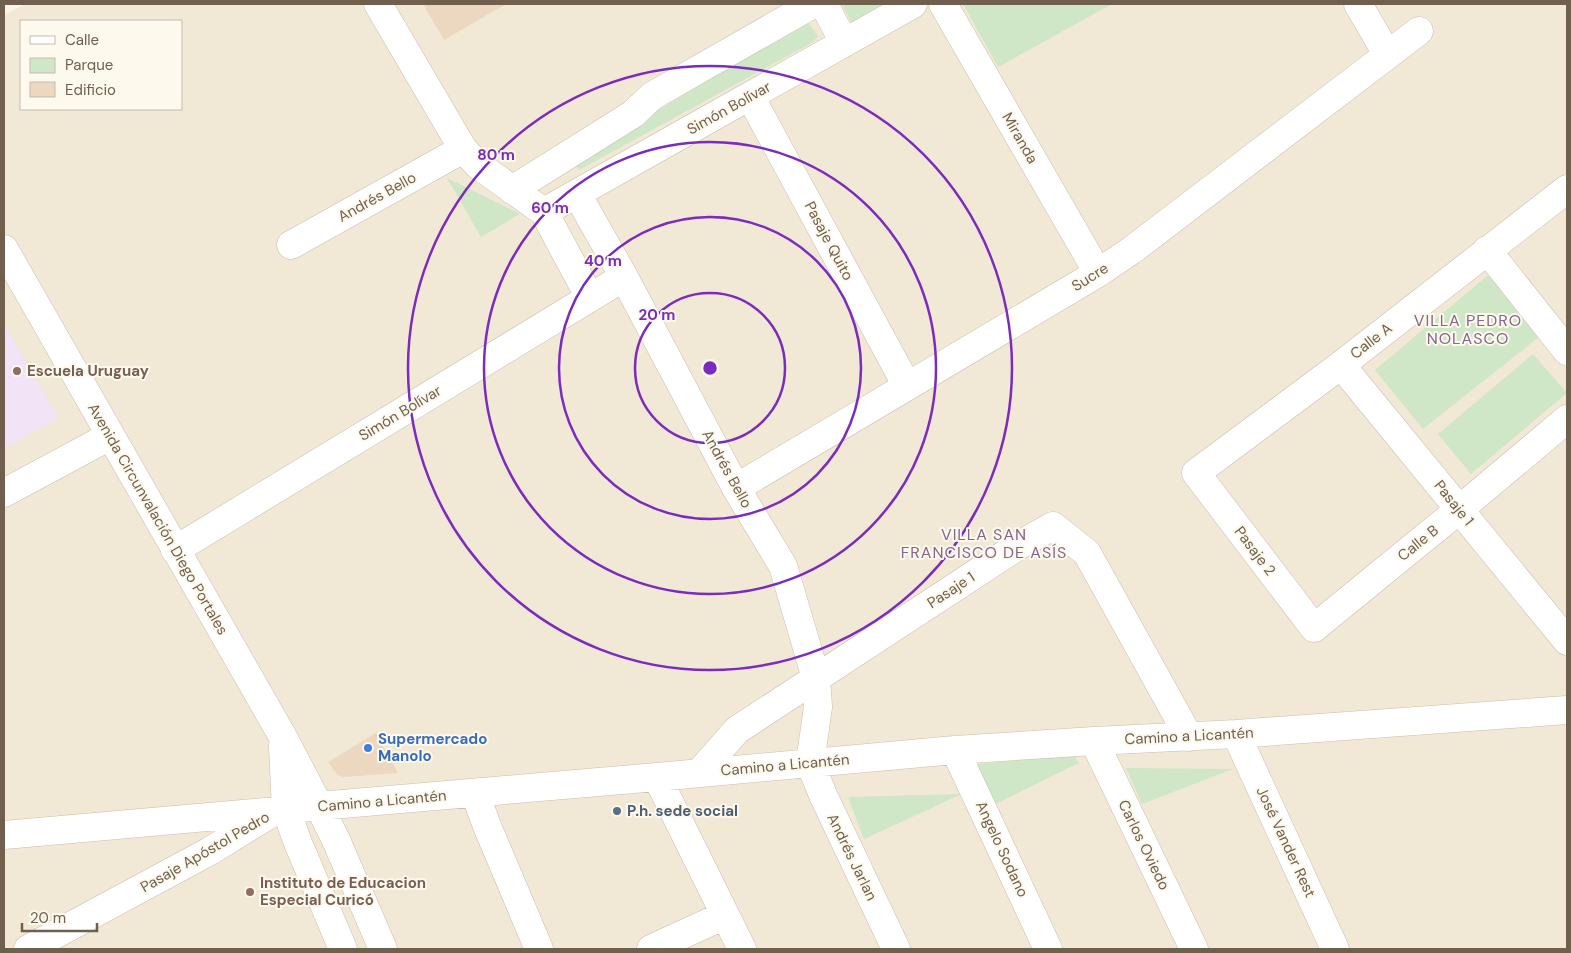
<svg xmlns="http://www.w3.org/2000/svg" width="1571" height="953" font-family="'DM Sans',sans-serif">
<rect width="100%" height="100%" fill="#faf5e7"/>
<!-- residential -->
<path fill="#f1e8d6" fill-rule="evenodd" d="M 25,4 L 1567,4 L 1567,949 L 4,949 L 4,15 ZM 21,21 L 181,21 L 181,109 L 21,109 Z"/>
<!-- education -->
<path fill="#f2e3f6" d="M 4,324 L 59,418 L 4,448 Z"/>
<!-- green -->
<path fill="#cfe6c7" d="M 842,4 L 894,4 L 853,26 Z
M 963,4 L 1112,4 L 998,67 Z
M 808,22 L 818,36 L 813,42 L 579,170 L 573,161 L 802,24 Z
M 447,178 L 520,214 L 481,237 Z
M 1499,266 L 1549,329 L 1423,429 L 1375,370 Z
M 1533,354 L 1567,393 L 1471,474 L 1438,434 Z
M 1074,755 L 1079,763 L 981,811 L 956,766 Z
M 1126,768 L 1233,769 L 1142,804 Z
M 962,794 L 864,839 L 848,797 Z"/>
<!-- building -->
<path fill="#ecd8c1" d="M 423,4 L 506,4 L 444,40 Z
M 376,733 L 398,773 L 343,777 L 337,774 L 328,762 Z"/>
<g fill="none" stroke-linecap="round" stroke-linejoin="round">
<defs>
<path id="minor" d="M 378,4 L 463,149 L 478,165 L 544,212 L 590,298
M 824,4 L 844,43
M 943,4 L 1098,273
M 1358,4 L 1387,54
M 750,96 L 907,386
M 1567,189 L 1341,365 L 1196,473 L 1314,628 L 1460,509 L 1567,419
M 512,190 L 633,114 L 652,96 L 813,4
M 577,194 L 624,277 L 736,488 L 783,566 L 816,678 L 818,707 L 810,763 L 823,795 L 896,949
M 544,212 L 913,4
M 291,245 L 463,149
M 4,249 L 283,737 L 319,806 L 336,840 L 383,949
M 1487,250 L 1567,351
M 1341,365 L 1567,641
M 736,488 L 1098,273 L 1132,250 L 1419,31
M 4,493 L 110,436
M 175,550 L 624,277
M 1236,734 L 1335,949
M 1094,741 L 1194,949
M 283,746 L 286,810 L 298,843 L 343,949
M 955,750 L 1048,949
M 699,773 L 737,730 L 1021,544 L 1053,526 L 1087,553 L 1189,737
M 657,777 L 742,949
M 475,793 L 487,826 L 539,949
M 4,835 L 276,811 L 319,806 L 657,777 L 955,750 L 1094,741 L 1236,734 L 1567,710
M 28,949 L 210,851 L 270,814
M 651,949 L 725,915"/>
</defs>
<!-- minor casing -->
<use href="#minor" stroke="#cbbeae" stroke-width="29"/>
<!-- minor -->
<use href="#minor" stroke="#fff" stroke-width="28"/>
</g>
<!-- distance rings -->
<g fill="none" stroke="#7b2cbf" stroke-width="2.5">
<circle cx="710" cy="368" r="75"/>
<circle cx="710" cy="368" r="151"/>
<circle cx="710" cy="368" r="226"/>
<circle cx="710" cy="368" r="302"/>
</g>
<!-- markers -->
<g fill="#8d6e63" stroke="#fdf9ed" stroke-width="2">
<circle cx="17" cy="371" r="5"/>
<circle cx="250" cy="892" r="5"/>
</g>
<circle fill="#3f7fe0" stroke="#fdf9ed" stroke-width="2" cx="368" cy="748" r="5"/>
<circle fill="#5c6f8a" stroke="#fdf9ed" stroke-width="2" cx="617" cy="811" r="5"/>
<g text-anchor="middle" stroke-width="4" stroke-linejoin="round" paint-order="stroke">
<!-- street labels -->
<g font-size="15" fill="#715f4e" stroke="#fdf9ed">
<text transform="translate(729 108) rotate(-29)" y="5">Simón Bolívar</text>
<text transform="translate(1020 138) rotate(60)" y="5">Miranda</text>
<text transform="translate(377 197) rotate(-29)" y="5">Andrés Bello</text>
<text transform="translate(829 241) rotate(62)" y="5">Pasaje Quito</text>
<text transform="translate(1090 277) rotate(-32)" y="5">Sucre</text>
<text transform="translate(1371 341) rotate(-38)" y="5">Calle A</text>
<text transform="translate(400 413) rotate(-31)" y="5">Simón Bolívar</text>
<text transform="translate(727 469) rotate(61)" y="5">Andrés Bello</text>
<text transform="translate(1454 503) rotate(51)" y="5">Pasaje 1</text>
<text transform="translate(158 519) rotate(60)" y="5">Avenida Circunvalación Diego Portales</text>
<text transform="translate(1418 543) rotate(-39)" y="5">Calle B</text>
<text transform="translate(1255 551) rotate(53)" y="5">Pasaje 2</text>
<text transform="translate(951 590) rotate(-33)" y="5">Pasaje 1</text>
<text transform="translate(1189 736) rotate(-3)" y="5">Camino a Licantén</text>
<text transform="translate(785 765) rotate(-5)" y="5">Camino a Licantén</text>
<text transform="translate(382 801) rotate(-5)" y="5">Camino a Licantén</text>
<text transform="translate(1286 842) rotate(65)" y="5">José Vander Rest</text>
<text transform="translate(1144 845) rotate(64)" y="5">Carlos Oviedo</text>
<text transform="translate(1002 849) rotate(65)" y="5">Angelo Sodano</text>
<text transform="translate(205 852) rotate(-30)" y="5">Pasaje Apóstol Pedro</text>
<text transform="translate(852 857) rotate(64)" y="5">Andrés Jarlan</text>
</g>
<!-- education labels -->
<g font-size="15" font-weight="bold" fill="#785e54" stroke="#fdf9ed" text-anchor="start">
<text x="27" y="376">Escuela Uruguay</text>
<text x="260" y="888">Instituto de Educacion<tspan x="260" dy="17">Especial Curicó</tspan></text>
</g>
<!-- shop labels -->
<g font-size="15" font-weight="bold" fill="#366cbe" stroke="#fdf9ed" text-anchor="start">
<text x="378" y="744">Supermercado<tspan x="378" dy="17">Manolo</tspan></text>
</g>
<!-- service labels -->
<g font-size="15" font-weight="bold" fill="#4e5e75" stroke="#fdf9ed" text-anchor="start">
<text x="627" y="816">P.h. sede social</text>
</g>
<!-- neighbourhood labels -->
<g font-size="16" letter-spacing="1" fill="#85668d" stroke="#fdf9ed">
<text x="1468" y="326">VILLA PEDRO<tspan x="1468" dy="18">NOLASCO</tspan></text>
<text x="984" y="540">VILLA SAN<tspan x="984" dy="18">FRANCISCO DE ASÍS</tspan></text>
</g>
</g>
<circle cx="710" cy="368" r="8" fill="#7b2cbf" stroke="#fdf9ed" stroke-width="2.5"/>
<g font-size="15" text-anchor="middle" font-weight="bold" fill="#7b2cbf" stroke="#fdf9ed" stroke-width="4" stroke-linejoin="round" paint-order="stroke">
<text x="496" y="160">80 m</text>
<text x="550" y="213">60 m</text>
<text x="603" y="266">40 m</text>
<text x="657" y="320">20 m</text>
</g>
<!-- border -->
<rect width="1571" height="953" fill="none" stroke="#715f4e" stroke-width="10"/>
<!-- legend -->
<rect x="20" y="20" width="162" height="90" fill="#fdf9ed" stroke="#c5bbad"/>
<rect x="30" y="36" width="25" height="8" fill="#ffffff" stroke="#c5bbad"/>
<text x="65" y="45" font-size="15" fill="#715f4e">Calle</text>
<rect x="30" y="58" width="25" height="15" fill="#cfe6c7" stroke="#c5bbad"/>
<text x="65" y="70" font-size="15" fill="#715f4e">Parque</text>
<rect x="30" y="82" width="25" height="15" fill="#ecd8c1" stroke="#c5bbad"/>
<text x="65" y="95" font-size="15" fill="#715f4e">Edificio</text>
<!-- scale -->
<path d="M22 923v8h75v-8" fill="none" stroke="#715f4e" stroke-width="2.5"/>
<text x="30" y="923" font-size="15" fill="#715f4e" stroke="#fdf9ed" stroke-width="4" paint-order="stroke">20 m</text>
</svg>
